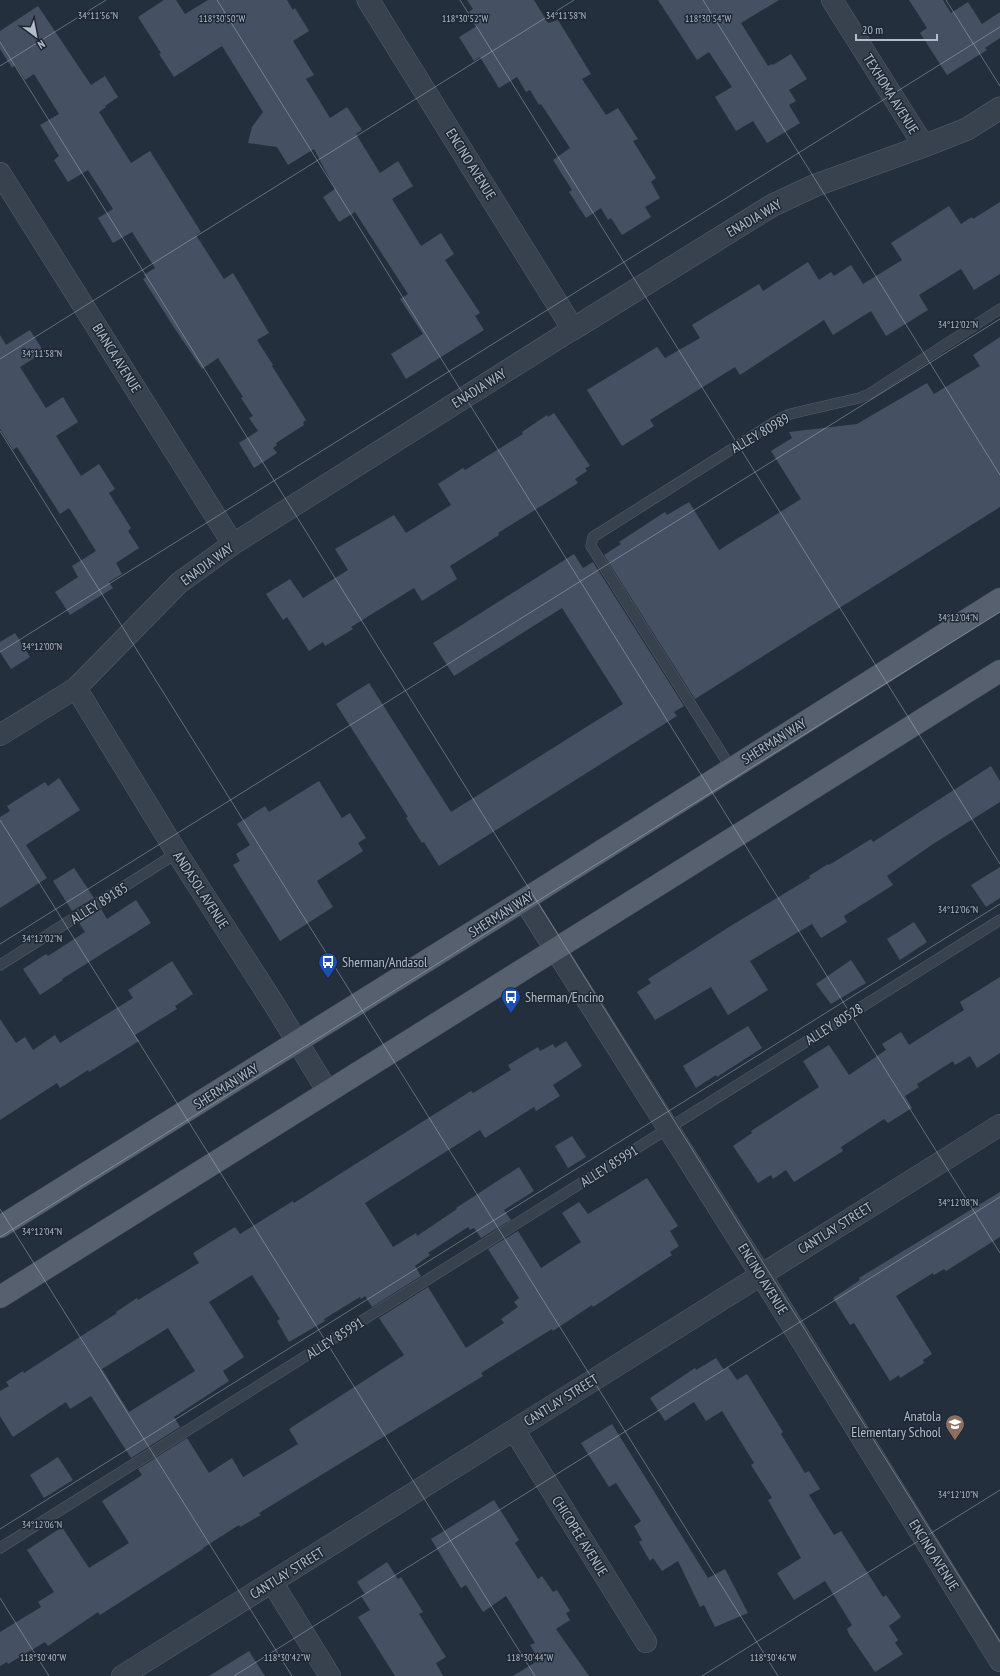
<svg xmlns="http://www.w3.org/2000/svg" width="1000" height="1676" font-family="'PT Sans Narrow',sans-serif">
<rect width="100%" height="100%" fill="#242f3e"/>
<!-- building -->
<path fill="#455162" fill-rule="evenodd" d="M 164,0 L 176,0 L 185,14 L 208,0 L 287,0 L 293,10 L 295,8 L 309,31 L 293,41 L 314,75 L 306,79 L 330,118 L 347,107 L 362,130 L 356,134 L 380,173 L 398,161 L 413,186 L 392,199 L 421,246 L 441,233 L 454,254 L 445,260 L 480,313 L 475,316 L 484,330 L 406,379 L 391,354 L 423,334 L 400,299 L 408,294 L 355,212 L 339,222 L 323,197 L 335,189 L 314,149 L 288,165 L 277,147 L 248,143 L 252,127 L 263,112 L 222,46 L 174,77 L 159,54 L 161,53 L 138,17 Z
M 467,0 L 534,0 L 548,23 L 558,20 L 591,74 L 582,79 L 606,115 L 618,108 L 638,139 L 633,141 L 656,178 L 651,182 L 660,198 L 645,207 L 651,217 L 622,235 L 611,218 L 608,220 L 601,208 L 586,218 L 569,192 L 572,190 L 553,160 L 570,148 L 541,104 L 539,105 L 530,90 L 526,92 L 517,77 L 499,88 L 480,57 L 474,61 L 459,37 L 477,26 L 469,12 L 473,9 Z
M 658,0 L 779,0 L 741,23 L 768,66 L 772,64 L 773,65 L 791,54 L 807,79 L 789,90 L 796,101 L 789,105 L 800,123 L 767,143 L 753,121 L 736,131 L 715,97 L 732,87 L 709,52 L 697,60 Z
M 909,0 L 943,0 L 951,13 L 968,2 L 982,24 L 1000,12 L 1000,38 L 985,48 L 987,50 L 947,75 L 920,33 L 927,28 Z
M 38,6 L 91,85 L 105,76 L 118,97 L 105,106 L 106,107 L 99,112 L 131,163 L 150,151 L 201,232 L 196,235 L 224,279 L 233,273 L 269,333 L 257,340 L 273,365 L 272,366 L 306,420 L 303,422 L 304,425 L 276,443 L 277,445 L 273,448 L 277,453 L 254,468 L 239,443 L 258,431 L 249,418 L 253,416 L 241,398 L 243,397 L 218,358 L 202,369 L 173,326 L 143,279 L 146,277 L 144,275 L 155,268 L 132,232 L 113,243 L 98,218 L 113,209 L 88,170 L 68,182 L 54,160 L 59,156 L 40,125 L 59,114 L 34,74 L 25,80 L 15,65 L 12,68 L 0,49 L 0,31 Z
M 1000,202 L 1000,274 L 974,290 L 961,269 L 919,295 L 928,310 L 886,336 L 871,311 L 833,335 L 824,320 L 740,375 L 735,367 L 650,420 L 654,426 L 622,446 L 587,390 L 657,347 L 665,358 L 700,338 L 692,325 L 759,284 L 763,291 L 808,262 L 819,280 L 831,272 L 834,276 L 851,265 L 863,284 L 902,260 L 891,243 L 949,206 L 961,224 L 972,217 L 973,219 Z
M 30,330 L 44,352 L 20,367 L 46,408 L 63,397 L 78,422 L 56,436 L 81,476 L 99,464 L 115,489 L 109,493 L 131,528 L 128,531 L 139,548 L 116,563 L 122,574 L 109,582 L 113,588 L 70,615 L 55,592 L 78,577 L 72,566 L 96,551 L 69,508 L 60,514 L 17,447 L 13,450 L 0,429 L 0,335 L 6,345 Z
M 1000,337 L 1000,507 L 695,699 L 604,555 L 621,544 L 619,542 L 648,523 L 665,512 L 667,515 L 689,502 L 719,550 L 801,499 L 771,451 L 792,438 L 789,432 L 857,424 L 927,383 L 934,394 L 980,366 L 973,355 Z
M 554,413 L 590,466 L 585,468 L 587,471 L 575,479 L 578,483 L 498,533 L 499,535 L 450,566 L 457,579 L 422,601 L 414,588 L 351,627 L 353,629 L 325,646 L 323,642 L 309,651 L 287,617 L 283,620 L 266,594 L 290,579 L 303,598 L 348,570 L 335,549 L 394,515 L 406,533 L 451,505 L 438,484 L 463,468 L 465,470 L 523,434 L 522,432 L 547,415 L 548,417 Z
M 574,554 L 583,568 L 593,562 L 684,706 L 674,712 L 677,716 L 439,866 L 424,842 L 422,843 L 406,818 L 408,817 L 336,704 L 369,683 L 451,812 L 623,704 L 562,608 L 454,676 L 433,643 Z
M 15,633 L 30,657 L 11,669 L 0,652 L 0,642 Z
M 991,766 L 1000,781 L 1000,802 L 933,844 L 887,876 L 893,885 L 844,916 L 847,922 L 821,938 L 812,924 L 750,961 L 768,990 L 728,1015 L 711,987 L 655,1020 L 637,992 L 651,983 L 648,979 L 729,927 L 810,878 L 809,876 L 828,864 L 829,865 L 871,839 L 873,842 Z
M 59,778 L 80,810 L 26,845 L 47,878 L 0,908 L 0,817 L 10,811 L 7,806 L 45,782 L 48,786 Z
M 319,781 L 342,818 L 350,813 L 366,838 L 358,843 L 363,851 L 317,881 L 333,907 L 280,941 L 233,865 L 240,861 L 236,854 L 250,845 L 237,824 L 265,806 L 269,812 Z
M 1000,867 L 1000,898 L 986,907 L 971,885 Z
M 74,868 L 94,898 L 72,911 L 53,881 Z
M 136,900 L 151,923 L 62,979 L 63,980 L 40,995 L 23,969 L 46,954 L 48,956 L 85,932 L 79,923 L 101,909 L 107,919 Z
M 914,922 L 927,942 L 900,960 L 887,939 Z
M 851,960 L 866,983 L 831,1004 L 816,984 Z
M 172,961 L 193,994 L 175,1006 L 177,1009 L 135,1035 L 139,1041 L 89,1072 L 88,1070 L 60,1088 L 57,1083 L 0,1120 L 0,1019 L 16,1043 L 25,1037 L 33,1050 L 55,1035 L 60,1043 L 133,998 L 128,990 Z
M 1000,977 L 1000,1053 L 977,1068 L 970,1056 L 955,1065 L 953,1061 L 917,1084 L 919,1087 L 905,1096 L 912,1108 L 888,1123 L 884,1119 L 841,1147 L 843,1151 L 794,1182 L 786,1170 L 773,1179 L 771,1175 L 758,1183 L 733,1146 L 752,1133 L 751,1131 L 819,1087 L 803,1061 L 829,1045 L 849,1075 L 886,1050 L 882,1044 L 901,1032 L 909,1045 L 964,1010 L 960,1002 Z
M 748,1026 L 762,1048 L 717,1077 L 716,1075 L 696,1088 L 683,1066 Z
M 566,1041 L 582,1066 L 553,1085 L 560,1096 L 536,1111 L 534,1107 L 485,1138 L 480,1130 L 365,1203 L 393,1247 L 416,1233 L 417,1236 L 457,1209 L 456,1208 L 519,1167 L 534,1191 L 504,1210 L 511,1220 L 481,1238 L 474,1228 L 470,1230 L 468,1227 L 428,1253 L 430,1255 L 415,1266 L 421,1276 L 372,1307 L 365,1296 L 361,1299 L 360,1297 L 324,1319 L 325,1321 L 289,1342 L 277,1321 L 280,1319 L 252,1275 L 209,1302 L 244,1357 L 223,1371 L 229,1381 L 174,1417 L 180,1427 L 131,1458 L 91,1396 L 70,1409 L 66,1402 L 13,1437 L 0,1416 L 0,1391 L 9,1386 L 6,1382 L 23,1371 L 24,1373 L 117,1313 L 116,1312 L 137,1298 L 138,1300 L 199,1263 L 193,1253 L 235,1227 L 240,1234 L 293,1201 L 294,1203 L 471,1091 L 473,1093 L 511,1070 L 508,1065 L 538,1047 L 540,1051 L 553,1044 L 555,1048 ZM 168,1328 L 195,1371 L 129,1412 L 102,1369 Z
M 572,1136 L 586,1157 L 568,1168 L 555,1146 Z
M 647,1178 L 678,1226 L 670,1231 L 679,1246 L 670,1252 L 672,1255 L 593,1307 L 592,1305 L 553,1331 L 552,1329 L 481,1373 L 483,1376 L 259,1513 L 261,1515 L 240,1527 L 239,1525 L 203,1548 L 203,1549 L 100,1615 L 98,1612 L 48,1646 L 45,1642 L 8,1664 L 7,1662 L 0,1666 L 0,1632 L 41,1607 L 38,1602 L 54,1592 L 27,1550 L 62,1527 L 89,1568 L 129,1543 L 102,1501 L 142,1475 L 138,1469 L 187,1438 L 209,1473 L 232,1458 L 243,1477 L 298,1444 L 289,1429 L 404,1355 L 379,1318 L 428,1287 L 466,1348 L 504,1323 L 501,1319 L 518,1307 L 514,1302 L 519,1298 L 488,1249 L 518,1231 L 541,1268 L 581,1242 L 562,1213 L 579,1202 L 588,1214 Z
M 1000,1192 L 1000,1237 L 946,1271 L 944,1269 L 934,1275 L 933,1273 L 896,1296 L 932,1354 L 923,1360 L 924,1363 L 900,1378 L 899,1375 L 890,1381 L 854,1323 L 850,1325 L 833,1298 L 860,1280 L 859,1278 Z
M 716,1358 L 724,1370 L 728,1367 L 737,1380 L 747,1374 L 783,1432 L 781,1434 L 805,1473 L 809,1471 L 820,1489 L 809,1495 L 834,1535 L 841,1531 L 883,1597 L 886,1595 L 901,1617 L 889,1626 L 898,1640 L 895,1643 L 903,1654 L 875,1672 L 849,1634 L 847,1629 L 852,1625 L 825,1581 L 794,1600 L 777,1573 L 801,1558 L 768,1500 L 772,1498 L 751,1465 L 754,1463 L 722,1411 L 706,1421 L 694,1402 L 665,1421 L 650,1398 L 695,1368 L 696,1370 Z
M 612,1424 L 708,1578 L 725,1569 L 748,1613 L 715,1627 L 704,1605 L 700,1607 L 678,1561 L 662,1571 L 653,1558 L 650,1561 L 639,1542 L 642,1540 L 634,1526 L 641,1521 L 616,1483 L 609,1487 L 581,1443 Z
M 58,1457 L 73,1480 L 44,1498 L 30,1475 Z
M 494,1500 L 519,1540 L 515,1543 L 538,1579 L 542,1576 L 553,1592 L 557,1590 L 570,1611 L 566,1613 L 570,1620 L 556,1629 L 589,1676 L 513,1676 L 539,1660 L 530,1645 L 535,1643 L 506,1596 L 483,1612 L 466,1585 L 461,1588 L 431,1539 Z
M 387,1562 L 398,1579 L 401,1577 L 423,1612 L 419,1614 L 446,1657 L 436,1663 L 443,1676 L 395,1676 L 358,1617 L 370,1610 L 361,1596 L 365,1594 L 357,1582 Z
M 249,1651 L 265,1676 L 209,1676 Z"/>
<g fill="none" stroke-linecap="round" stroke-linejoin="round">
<defs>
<path id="service" d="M 731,768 L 591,546 L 593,537 L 778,420 L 790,414 L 859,398 L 869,394 L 1000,309
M 0,965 L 177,853
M 0,1548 L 1000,920"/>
<path id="minor" d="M 832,0 L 924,146
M 0,173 L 233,544
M 76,688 L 177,853 L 274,1004 L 328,1092
M 0,735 L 76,688 L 179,583 L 233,544 L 573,329
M 524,900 L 761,1275 L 1000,1661
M 514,1430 L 646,1642
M 272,1582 L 330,1676
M 122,1676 L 1000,1125"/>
<path id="tertiary" d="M 368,0 L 573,329 L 773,205 L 816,185 L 924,146 L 967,129 L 1000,108"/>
<path id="primary" d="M 0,1227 L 524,900 L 1000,599
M 0,1297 L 1000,671"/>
</defs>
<!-- service casing -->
<use href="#service" stroke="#565f6c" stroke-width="11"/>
<!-- minor casing -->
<use href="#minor" stroke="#565f6c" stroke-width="22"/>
<!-- tertiary casing -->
<use href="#tertiary" stroke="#565f6c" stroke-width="23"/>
<!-- primary casing -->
<use href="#primary" stroke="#414a57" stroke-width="23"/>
<!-- service -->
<use href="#service" stroke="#38414e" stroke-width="10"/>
<!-- minor -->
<use href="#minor" stroke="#38414e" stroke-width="21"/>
<!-- tertiary -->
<use href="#tertiary" stroke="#38414e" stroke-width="22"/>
<!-- primary -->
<use href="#primary" stroke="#56606e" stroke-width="22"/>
</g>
<!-- ticks -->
<path fill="none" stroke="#b4bcc9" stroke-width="1" stroke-opacity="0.45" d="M 217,0 L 1000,1253M 460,0 L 1000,864M 703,0 L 1000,475M 946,0 L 1000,86M 0,42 L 1000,1642M 0,66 L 106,0M 0,359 L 574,0M 0,431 L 778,1676M 0,652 L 1000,27M 0,820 L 535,1676M 0,944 L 1000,319M 0,1209 L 292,1676M 0,1237 L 1000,612M 0,1529 L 1000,904M 0,1598 L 49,1676M 234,1676 L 1000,1197M 702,1676 L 1000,1490"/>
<!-- icons -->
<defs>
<symbol id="bus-pin" viewBox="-11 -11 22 30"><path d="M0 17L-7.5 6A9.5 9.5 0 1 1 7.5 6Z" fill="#1a4fb4" stroke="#1d2633"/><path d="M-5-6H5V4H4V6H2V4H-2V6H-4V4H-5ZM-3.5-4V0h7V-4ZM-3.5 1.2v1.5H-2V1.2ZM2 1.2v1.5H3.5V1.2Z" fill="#fff"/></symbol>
<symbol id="school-pin" viewBox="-11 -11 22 30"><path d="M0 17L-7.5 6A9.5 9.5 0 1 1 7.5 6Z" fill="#8d6e63" stroke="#1d2633"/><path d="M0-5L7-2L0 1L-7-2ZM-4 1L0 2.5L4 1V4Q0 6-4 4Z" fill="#fff"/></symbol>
</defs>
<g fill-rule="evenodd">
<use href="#bus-pin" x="317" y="951" width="22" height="30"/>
<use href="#bus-pin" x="500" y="986" width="22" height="30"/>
<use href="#school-pin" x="944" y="1413" width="22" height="30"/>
</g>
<g text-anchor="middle" stroke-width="3" stroke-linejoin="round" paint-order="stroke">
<!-- street labels -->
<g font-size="14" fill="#b4bcc9" stroke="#1d2633">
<text transform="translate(891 94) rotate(58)" y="5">TEXHOMA AVENUE</text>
<text transform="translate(471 164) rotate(58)" y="5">ENCINO AVENUE</text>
<text transform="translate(754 218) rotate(-30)" y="5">ENADIA WAY</text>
<text transform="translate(117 358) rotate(58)" y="5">BIANCA AVENUE</text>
<text transform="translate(479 388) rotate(-32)" y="5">ENADIA WAY</text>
<text transform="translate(760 433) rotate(-30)" y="5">ALLEY 80989</text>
<text transform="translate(207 564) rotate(-36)" y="5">ENADIA WAY</text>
<text transform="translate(774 741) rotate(-32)" y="5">SHERMAN WAY</text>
<text transform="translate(201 890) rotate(57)" y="5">ANDASOL AVENUE</text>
<text transform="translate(99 903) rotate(-32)" y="5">ALLEY 89185</text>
<text transform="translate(501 914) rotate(-32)" y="5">SHERMAN WAY</text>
<text transform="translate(834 1024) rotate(-32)" y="5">ALLEY 80528</text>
<text transform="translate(226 1086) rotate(-32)" y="5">SHERMAN WAY</text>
<text transform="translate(609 1166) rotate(-32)" y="5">ALLEY 85991</text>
<text transform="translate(835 1228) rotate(-32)" y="5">CANTLAY STREET</text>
<text transform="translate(763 1279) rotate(58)" y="5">ENCINO AVENUE</text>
<text transform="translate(335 1338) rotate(-32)" y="5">ALLEY 85991</text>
<text transform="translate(561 1400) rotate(-32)" y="5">CANTLAY STREET</text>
<text transform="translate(580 1536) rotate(58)" y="5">CHICOPEE AVENUE</text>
<text transform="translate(934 1555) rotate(58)" y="5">ENCINO AVENUE</text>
<text transform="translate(287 1573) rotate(-32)" y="5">CANTLAY STREET</text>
</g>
<!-- poi labels -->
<g font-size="14" fill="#b4bcc9" stroke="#1d2633" text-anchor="start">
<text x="342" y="967">Sherman/Andasol</text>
<text x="525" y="1002">Sherman/Encino</text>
<text x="941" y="1421" text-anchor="end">Anatola<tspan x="941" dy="16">Elementary School</tspan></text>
</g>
</g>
<g font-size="10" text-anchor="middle" fill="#b4bcc9" stroke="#1d2633" stroke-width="3" stroke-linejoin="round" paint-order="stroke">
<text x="98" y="19">34°11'56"N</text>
<text x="566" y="19">34°11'58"N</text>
<text x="222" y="22">118°30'50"W</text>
<text x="465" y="22">118°30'52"W</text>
<text x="708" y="22">118°30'54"W</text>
<text x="958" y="328">34°12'02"N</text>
<text x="42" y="357">34°11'58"N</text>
<text x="958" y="621">34°12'04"N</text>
<text x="42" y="650">34°12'00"N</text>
<text x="958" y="913">34°12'06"N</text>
<text x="42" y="942">34°12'02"N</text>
<text x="958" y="1206">34°12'08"N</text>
<text x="42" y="1235">34°12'04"N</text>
<text x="958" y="1498">34°12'10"N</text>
<text x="42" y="1528">34°12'06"N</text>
<text x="43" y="1661">118°30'40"W</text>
<text x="287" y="1661">118°30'42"W</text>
<text x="530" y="1661">118°30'44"W</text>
<text x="773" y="1661">118°30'46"W</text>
</g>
<!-- north arrow -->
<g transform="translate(36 36) rotate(148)" stroke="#1d2633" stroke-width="3" paint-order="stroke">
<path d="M0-3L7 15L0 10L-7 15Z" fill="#b4bcc9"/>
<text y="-6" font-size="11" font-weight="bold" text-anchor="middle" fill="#b4bcc9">N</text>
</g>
<!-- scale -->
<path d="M856 34v6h81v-6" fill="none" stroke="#b4bcc9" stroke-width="2"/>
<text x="862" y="34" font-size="12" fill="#b4bcc9" stroke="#1d2633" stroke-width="3" paint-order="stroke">20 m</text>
</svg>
